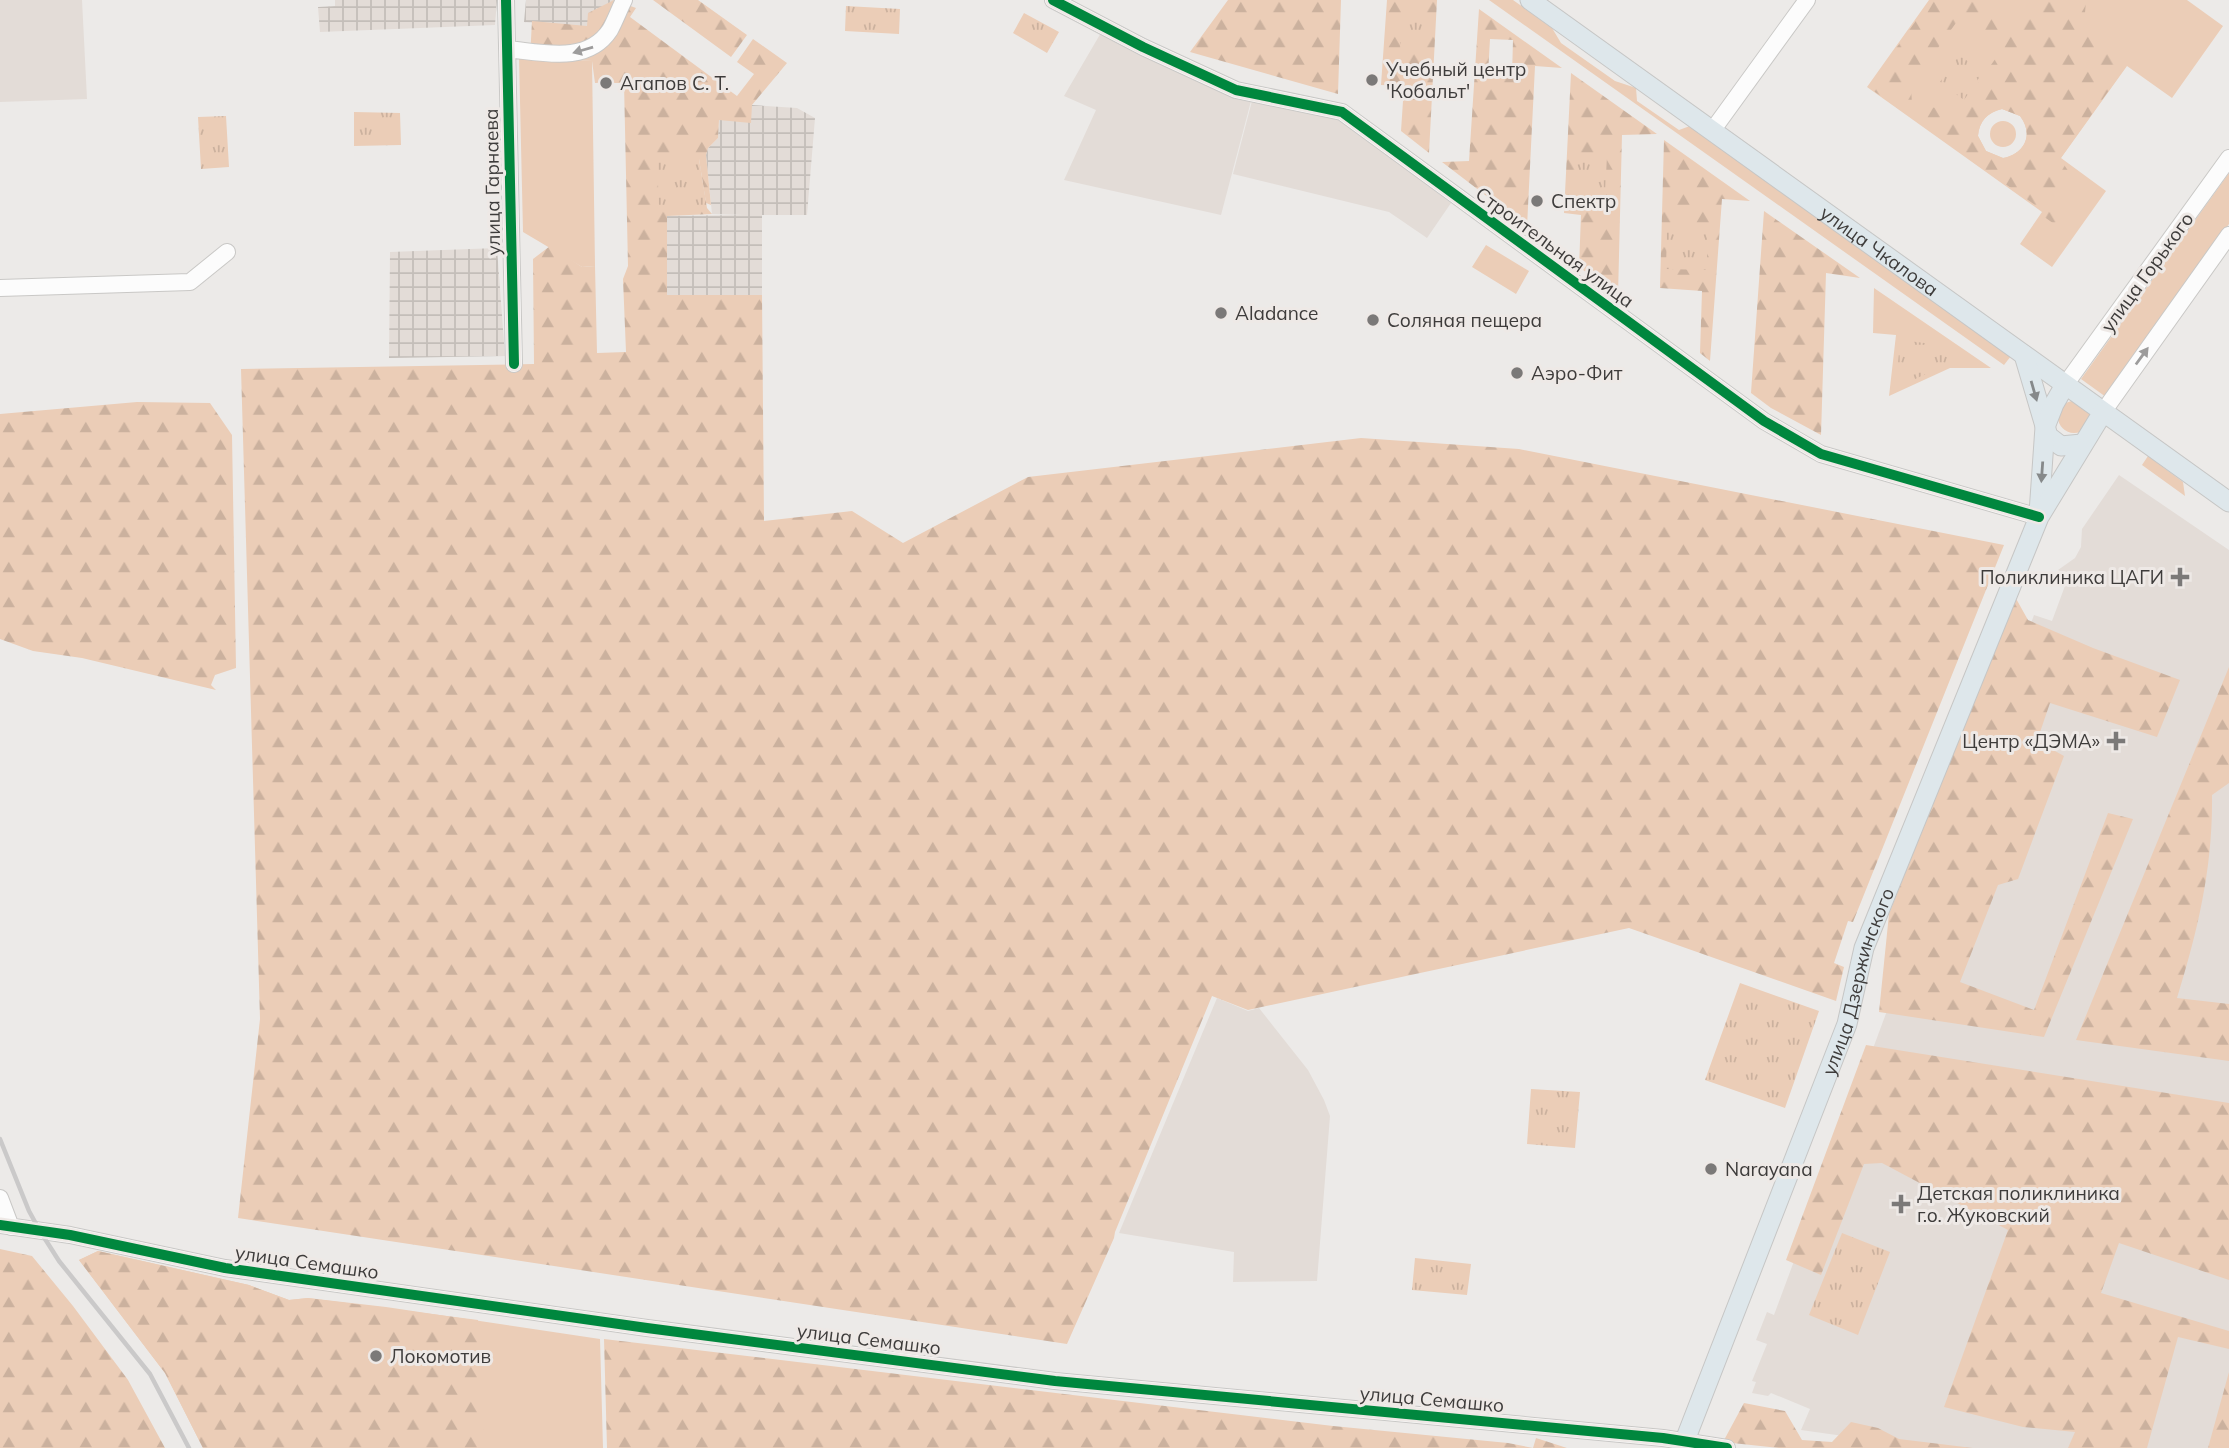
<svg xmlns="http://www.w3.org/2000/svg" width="2229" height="1448" font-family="Mulish,sans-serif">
<defs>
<pattern id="industrial-grid" width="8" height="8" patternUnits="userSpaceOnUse" patternTransform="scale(1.75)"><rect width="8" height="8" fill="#e3dcd7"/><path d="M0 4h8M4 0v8" fill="none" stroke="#c4beb9"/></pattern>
<pattern id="forest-firs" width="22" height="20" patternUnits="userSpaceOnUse" patternTransform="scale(1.75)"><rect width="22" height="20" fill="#ebcdb7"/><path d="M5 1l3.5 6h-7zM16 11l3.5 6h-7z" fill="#cbb19e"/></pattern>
<pattern id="park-tufts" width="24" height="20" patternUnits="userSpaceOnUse" patternTransform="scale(1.75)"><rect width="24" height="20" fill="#ebcdb7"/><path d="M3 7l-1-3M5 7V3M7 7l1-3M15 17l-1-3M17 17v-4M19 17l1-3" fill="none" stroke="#cbb19e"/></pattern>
</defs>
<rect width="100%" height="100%" fill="#eceae8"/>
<!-- built -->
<path fill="#e3dcd7" d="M 0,0 L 82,0 L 87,99 L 0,102 Z
M 1102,31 L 1251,101 L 1221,215 L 1064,180 L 1096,110 L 1064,96 Z
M 1252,101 L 1341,120 L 1451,203 L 1427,238 L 1389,212 L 1233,174 Z
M 2119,475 L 2229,550 L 2229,1448 L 1929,1448 L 1801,1430 L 1810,1409 L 1771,1393 L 1768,1396 L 1752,1393 L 1756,1382 L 1752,1381 L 1767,1344 L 1756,1340 L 1767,1312 L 1774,1315 L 2034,615 L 2052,621 L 2069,575 L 2058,570 L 2075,558 L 2081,547 L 2082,529 Z
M 1217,998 L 1248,1011 L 1259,1008 L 1308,1070 L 1324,1100 L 1330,1116 L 1317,1281 L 1233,1282 L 1234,1252 L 1119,1233 Z"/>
<!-- industrial -->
<path fill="url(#industrial-grid)" d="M 335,0 L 497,0 L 495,25 L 320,32 L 318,7 L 335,6 Z
M 526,0 L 616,0 L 589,28 L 524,22 Z
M 752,105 L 797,108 L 815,118 L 807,215 L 762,215 L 762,295 L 667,296 L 667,216 L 744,215 L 712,214 L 706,155 L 708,148 L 718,138 L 719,120 Z
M 497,248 L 505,356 L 389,358 L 390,252 Z"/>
<!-- green -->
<path fill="#ebcdb7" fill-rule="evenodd" d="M 1489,0 L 1513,0 L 1552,28 L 1561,43 L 1615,81 L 1636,88 L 1637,101 L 1679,130 L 1690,126 L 2011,356 L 2004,365 Z
M 1929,0 L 2187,0 L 2223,26 L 2172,98 L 2127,66 L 2061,158 L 2106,191 L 2052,267 L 2020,244 L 2042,212 L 1867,87 ZM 2002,109 L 2020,116 C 2034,134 2025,154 2003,158 L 1986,151 L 1978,136 C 1979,121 1988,112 2002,109 Z
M 519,57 L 592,61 L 595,266 L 582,267 L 523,232 Z
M1990 134a13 13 0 1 1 26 0a13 13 0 1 1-26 0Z
M 2229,173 L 2229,224 L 2106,397 L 2081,379 Z
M 1486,245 L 1529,271 L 1516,294 L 1472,267 Z
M 1874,288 L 1991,368 L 1950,368 L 1889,396 L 1896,335 L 1873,333 Z
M2058 417a16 16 0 1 1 32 0a16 16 0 1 1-32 0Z
M 2148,456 L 2183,482 L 2185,496 L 2142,465 Z
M 98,1251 L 249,1285 L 289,1300 L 308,1298 L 386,1307 L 600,1339 L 603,1448 L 203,1448 L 165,1373 L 79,1260 Z"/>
<!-- forest -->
<path fill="url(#forest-firs)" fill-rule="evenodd" d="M 614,0 L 636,8 L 630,17 L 737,96 L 754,74 L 737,62 L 753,39 L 787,63 L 752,105 L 751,123 L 719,120 L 718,138 L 708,148 L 706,155 L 711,205 L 706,203 L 699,159 L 659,208 L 707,208 L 712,214 L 667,216 L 667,295 L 762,295 L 764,521 L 852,511 L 903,543 L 1028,477 L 1361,438 L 1519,449 L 2004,545 L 1853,922 L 1848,921 L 1834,963 L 1844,967 L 1836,1001 L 1629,928 L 1248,1010 L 1212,996 L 1115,1232 L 1114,1238 L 1067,1344 L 238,1218 L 260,1019 L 241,369 L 534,364 L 533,259 L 550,246 L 582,267 L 595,266 L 597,353 L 626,352 L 623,279 L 628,266 L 624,83 L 595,83 L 592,61 L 530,58 L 532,21 L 587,26 L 588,13 Z
M 653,0 L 698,0 L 747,35 L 731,57 Z
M 1228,0 L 1341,0 L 1338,94 L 1190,52 Z
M 1387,0 L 1437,0 L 1429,153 L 1401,131 L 1404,86 L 1381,85 Z
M 1931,0 L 1949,0 L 1968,9 L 1966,0 L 1977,0 L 2011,25 L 2029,0 L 2086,0 L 2085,13 L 2127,65 L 2060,159 L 2071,175 L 2052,204 L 2073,218 L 2064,231 L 2043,216 L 2045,212 L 1868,87 ZM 1958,20 L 2001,51 L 1965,101 L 1956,110 L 1912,105 L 1911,86 ZM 2002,109 L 2020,116 C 2034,134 2025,154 2003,158 L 1986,151 L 1978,136 C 1979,121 1988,112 2002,109 Z
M 1479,9 L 1562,68 L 1535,66 L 1527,227 L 1442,162 L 1469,161 ZM 1490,39 L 1513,40 L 1512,75 L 1488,74 Z
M 1571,73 L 1657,134 L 1622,135 L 1618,296 L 1579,267 L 1581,215 L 1564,213 Z
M 1664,140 L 1750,201 L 1722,199 L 1710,361 L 1700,353 L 1702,291 L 1660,288 Z
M 1764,211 L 1860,278 L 1826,273 L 1821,435 L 1771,408 L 1751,393 Z
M 137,402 L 210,403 L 232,435 L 236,668 L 215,675 L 211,685 L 216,690 L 82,658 L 33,651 L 0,639 L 0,414 Z
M 2014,595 L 2028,620 L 2093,648 L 2180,680 L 2157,737 L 2050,703 L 2037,741 L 2064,756 L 2018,879 L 1998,885 L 1960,982 L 2034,1010 L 2108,813 L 2133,819 L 2044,1037 L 1879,1012 L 1889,914 Z
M 2229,667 L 2229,783 L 2212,795 C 2213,867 2198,930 2177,998 L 2229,1004 L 2229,1061 L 2076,1040 Z
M 1866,1045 L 2229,1103 L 2229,1280 L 2119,1243 L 2101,1293 L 2229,1331 L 2229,1349 L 2178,1337 L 2147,1448 L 2068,1448 L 2075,1432 L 2023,1427 L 1944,1407 L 2008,1230 L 1882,1163 L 1864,1164 L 1821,1275 L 1786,1260 Z
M 0,1249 L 32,1256 L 73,1306 L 128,1380 L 165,1448 L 0,1448 Z
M 98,1251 L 249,1285 L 289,1300 L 308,1298 L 478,1320 L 484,1448 L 203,1448 L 165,1373 L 79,1260 Z
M 604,1339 L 1333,1426 L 1508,1443 L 1533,1448 L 1536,1438 L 1567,1448 L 607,1448 Z
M 2229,1372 L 2229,1448 L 2208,1448 Z
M 1744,1403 L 1785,1411 L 1802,1440 L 1832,1442 L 1851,1422 L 1878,1428 L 1899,1439 L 1973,1448 L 1779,1448 L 1723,1442 Z"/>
<!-- park -->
<path fill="url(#park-tufts)" d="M 846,6 L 900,9 L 899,34 L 845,31 Z
M 1024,13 L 1059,32 L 1047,53 L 1013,33 Z
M 1401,18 L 1425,19 L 1423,54 L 1400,53 Z
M 1959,55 L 1983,72 L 1964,100 L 1940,82 Z
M 354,112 L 400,113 L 401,145 L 354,146 Z
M 226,116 L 229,167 L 201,169 L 198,117 Z
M 1577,154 L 1607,156 L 1605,194 L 1575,193 Z
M 657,159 L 699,159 L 707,208 L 659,208 Z
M 1667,227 L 1707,228 L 1707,270 L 1666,269 Z
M 1900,340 L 1949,346 L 1947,364 L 1896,388 Z
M 1740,983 L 1819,1011 L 1785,1108 L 1705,1080 Z
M 1531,1089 L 1580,1092 L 1575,1148 L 1527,1144 Z
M 1842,1233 L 1890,1252 L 1858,1335 L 1809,1315 Z
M 1415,1258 L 1471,1264 L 1467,1295 L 1412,1290 Z"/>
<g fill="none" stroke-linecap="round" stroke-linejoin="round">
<defs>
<path id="minor" d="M 506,0 L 514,364
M 1053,0 L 1143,47 L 1236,90 L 1342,112 L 1764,421 L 1821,454 L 2039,517
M 507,49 C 541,52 587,65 610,30 C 615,21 619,10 624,0
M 1712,131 L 1807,0
M 0,288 L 190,282 L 227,252
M 2065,385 L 2229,158
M 2103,412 L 2229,235
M 0,1198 L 11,1227
M 0,1225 L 70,1235 L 225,1268 L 647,1328 L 1055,1381 L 1663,1438 L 1727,1448"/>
<g id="major">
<path id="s1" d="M 1530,0 L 2229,502"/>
<path d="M 2024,355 L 2048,436 L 2061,446 L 2082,444"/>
<path d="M 2039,513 L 2045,427 L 2054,404 L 2065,385"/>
<path id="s2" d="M 1682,1448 L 1847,1024 L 1864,948 L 2039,517 L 2103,412"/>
</g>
</defs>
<!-- minor casing -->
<use href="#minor" stroke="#c9c8c6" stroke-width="18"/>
<!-- major casing -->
<use href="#major" stroke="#c6c6c5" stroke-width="21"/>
<!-- minor -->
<use href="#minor" stroke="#fcfcfc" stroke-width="16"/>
<!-- major -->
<use href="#major" stroke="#dee7eb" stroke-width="19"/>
<!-- rail -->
<path stroke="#cac9c9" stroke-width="4.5" d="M 0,1139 L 29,1211 L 40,1231 L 59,1261 L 150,1374 L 189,1448"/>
<defs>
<path id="cycleway" d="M 506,0 L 514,364
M 1053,0 L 1143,47 L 1236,90 L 1342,112 L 1764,421 L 1821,454 L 2039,517
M 0,1225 L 70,1235 L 225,1268 L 647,1328 L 1055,1381 L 1663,1438 L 1727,1448"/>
</defs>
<!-- cycleway casing -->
<use href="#cycleway" stroke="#eee9e6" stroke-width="15"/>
<!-- cycleway -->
<use href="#cycleway" stroke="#00873e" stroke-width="10"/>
</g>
<!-- one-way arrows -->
<defs><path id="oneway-solid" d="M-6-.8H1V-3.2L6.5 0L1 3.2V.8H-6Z" transform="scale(1.75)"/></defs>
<g fill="#9d9c9c">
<use href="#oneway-solid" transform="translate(583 50) rotate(164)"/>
<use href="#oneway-solid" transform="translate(2142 356) rotate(-54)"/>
</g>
<g fill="#86898a">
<use href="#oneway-solid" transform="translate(2034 391) rotate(74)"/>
<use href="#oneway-solid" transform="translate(2042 472) rotate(94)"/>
</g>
<!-- markers -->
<g fill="#7b7978" stroke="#eee9e6" stroke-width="2.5">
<circle cx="1372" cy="80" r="7"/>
<circle cx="606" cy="83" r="7"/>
<circle cx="1537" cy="201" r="7"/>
<circle cx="1221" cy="313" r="7"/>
<circle cx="1373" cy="320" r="7"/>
<circle cx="1517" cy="373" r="7"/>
<path d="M2176.5 566.5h7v7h7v7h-7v7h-7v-7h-7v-7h7z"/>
<path d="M2112.5 730.5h7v7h7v7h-7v7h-7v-7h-7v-7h7z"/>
<circle cx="1711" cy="1169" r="7"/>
<path d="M1897.5 1193.5h7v7h7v7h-7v7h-7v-7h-7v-7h7z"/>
<circle cx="376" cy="1356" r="7"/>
</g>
<g text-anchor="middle" stroke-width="6" stroke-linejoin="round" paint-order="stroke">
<!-- poi labels -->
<g font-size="19" fill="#3e3c3b" stroke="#eee9e6" text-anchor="start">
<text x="1386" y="76">Учебный центр<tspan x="1386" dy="22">'Кобальт'</tspan></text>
<text x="620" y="90">Агапов С. Т.</text>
<text x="1551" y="208">Спектр</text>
<text x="1235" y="320">Aladance</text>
<text x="1387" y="327">Соляная пещера</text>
<text x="1531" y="380">Аэро-Фит</text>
<text x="2164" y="584" text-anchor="end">Поликлиника ЦАГИ</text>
<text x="2100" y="748" text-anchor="end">Центр «ДЭМА»</text>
<text x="1725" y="1176">Narayana</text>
<text x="1917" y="1200">Детская поликлиника<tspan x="1917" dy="22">г.о. Жуковский</tspan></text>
<text x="390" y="1363">Локомотив</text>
</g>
<!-- street labels -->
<g font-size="19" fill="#3e3c3b" stroke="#eee9e6">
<text transform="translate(492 182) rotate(-91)" y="7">улица Гарнаева</text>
<text transform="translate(1555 247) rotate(36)" y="7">Строительная улица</text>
<text dy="7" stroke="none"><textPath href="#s1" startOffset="430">улица Чкалова</textPath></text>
<text transform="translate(2147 272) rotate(-54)" y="7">улица Горького</text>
<text dy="7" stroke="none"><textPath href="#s2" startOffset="499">улица Дзержинского</textPath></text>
<text transform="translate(307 1262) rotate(8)" y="7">улица Семашко</text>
<text transform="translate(869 1339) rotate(7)" y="7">улица Семашко</text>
<text transform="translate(1432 1399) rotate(5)" y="7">улица Семашко</text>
</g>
</g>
</svg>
